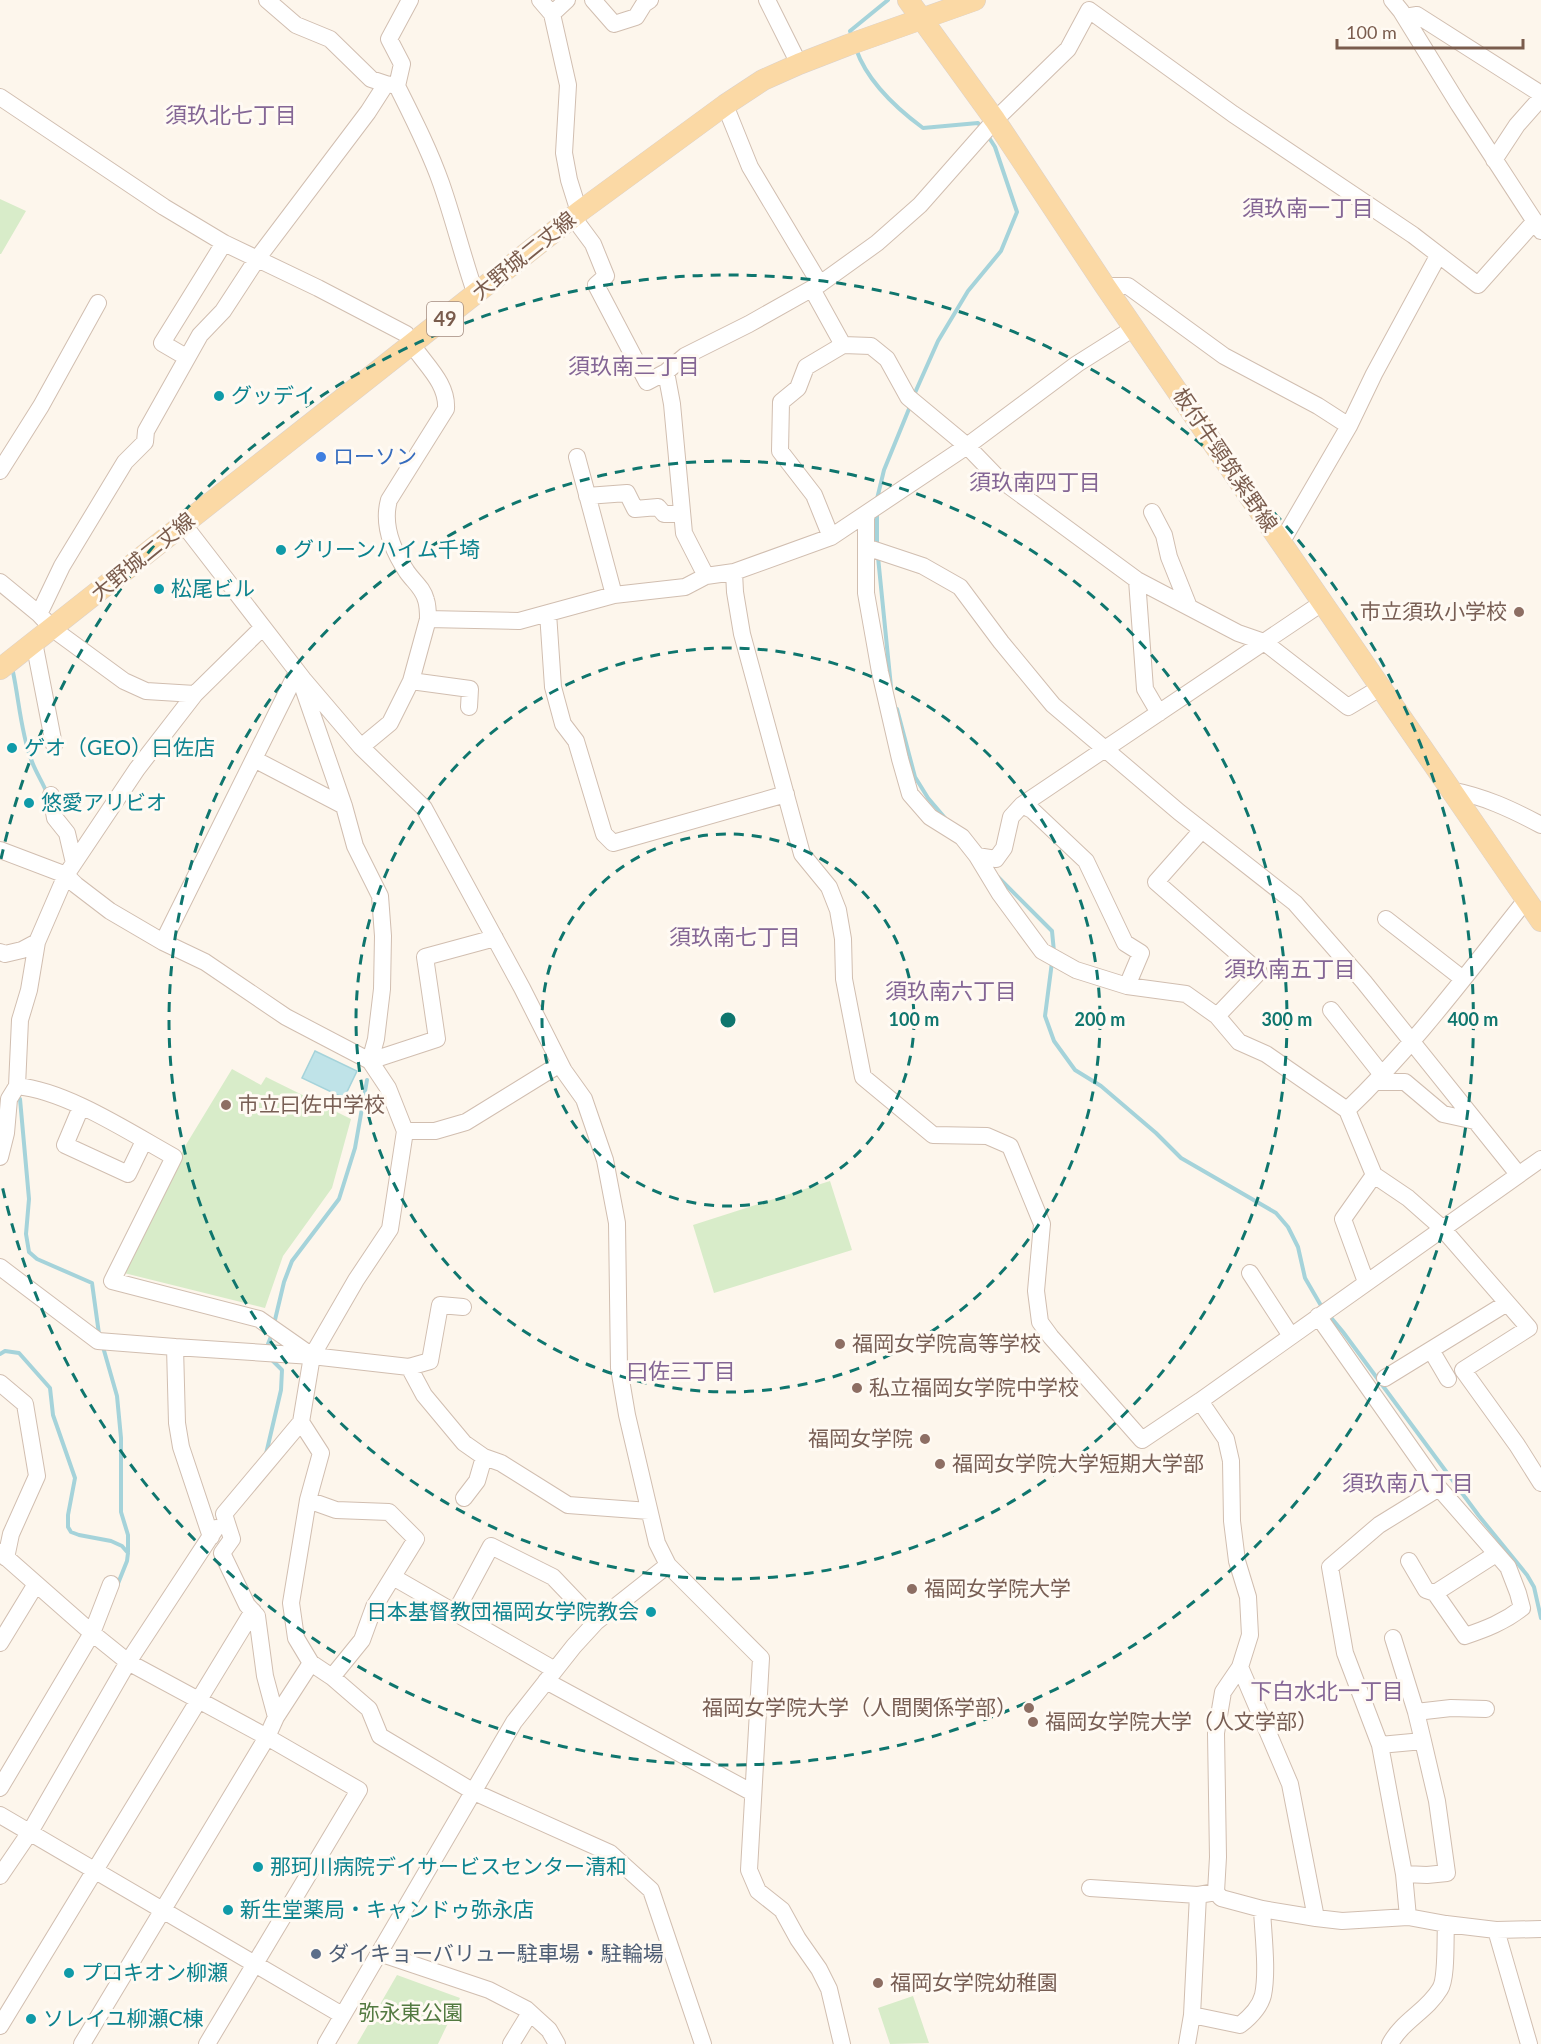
<svg xmlns="http://www.w3.org/2000/svg" width="1541" height="2044" font-family="Lato,'Noto Sans JP',sans-serif">
<rect width="100%" height="100%" fill="#fdf6ec"/>
<!-- green -->
<path fill="#d8ecc9" d="M 0,199 L 26,211 L 1,254 L 0,254 Z
M 232,1069 L 261,1085 L 266,1077 L 351,1119 L 332,1188 L 283,1256 L 265,1308 L 124,1273 L 184,1148 Z
M 830,1181 L 852,1250 L 714,1293 L 693,1225 Z
M 397,1975 L 460,1998 L 438,2044 L 357,2044 Z
M 913,1996 L 929,2043 L 890,2044 L 878,2008 Z"/>
<!-- water -->
<path fill="#bfe3e8" stroke="#a5d3da" stroke-width="1.5" d="M 315,1051 L 357,1071 L 344,1098 L 302,1078 Z"/>
<g fill="none" stroke-linecap="round" stroke-linejoin="round">
<!-- stream -->
<path stroke="#a5d3da" stroke-width="4" d="M 852,36 L 850,31 L 888,0
M 856,49 C 867,81 896,108 923,128 L 978,123 L 982,128
M 914,395 L 938,341 L 968,291 L 1001,251 L 1017,212 L 995,147 L 988,136
M 877,499 L 884,470 L 911,404
M 877,512 L 877,547
M 878,557 L 891,687
M 13,672 C 19,700 21,733 31,759 C 35,771 42,781 47,793
M 897,709 L 915,777 L 928,798 L 945,818
M 998,877 L 1052,931 L 1054,952
M 1052,962 L 1045,1016 L 1054,1041 L 1075,1070 L 1101,1086 L 1156,1133 L 1181,1158 L 1276,1213 L 1288,1227 L 1298,1247 L 1305,1278 L 1323,1309
M 20,1099 L 29,1199 L 26,1234 L 29,1252 L 37,1259 L 92,1283 L 99,1334
M 1328,1314 L 1343,1332 L 1479,1516 L 1527,1575 L 1534,1587 L 1541,1618
M 274,1324 L 284,1282 L 292,1261 L 339,1199 L 355,1148 L 367,1080
M 103,1347 L 117,1396 L 121,1438 L 121,1512 L 128,1535 L 128,1552
M 269,1350 L 268,1344 L 272,1334
M 0,1354 L 5,1351 L 19,1353 L 50,1388 L 53,1415 L 75,1478 L 68,1515 L 68,1527 L 71,1532 L 79,1535 L 111,1541 L 122,1546 L 128,1553 L 127,1561 L 117,1586
M 266,1454 L 281,1390 L 282,1370 L 272,1360"/>
<defs>
<path id="minor" d="M 267,0 L 296,25 L 330,39 L 371,79 L 386,84
M 540,0 L 552,14 L 568,85 L 564,153 L 569,180 L 579,212
M 593,0 L 614,24 L 636,17 L 644,4 L 650,0
M 767,0 L 799,64
M 1392,0 L 1401,11 L 1459,105 L 1541,231
M 552,14 L 567,0
M 1405,17 L 1417,15 L 1541,94
M 397,86 L 402,64 L 389,39 L 410,0
M 0,97 L 164,207 L 224,243 L 318,288 L 406,334 C 418,360 448,379 446,409 L 389,500 C 382,525 393,551 407,572 C 414,582 423,588 426,600 C 428,606 428,613 428,619 L 519,621 L 614,595 L 685,587 L 706,576 L 734,572 L 831,537 L 967,446 L 1077,364 L 1134,328
M 725,105 L 750,167 L 820,284
M 1494,160 L 1517,125 L 1541,98
M 573,217 L 593,244 L 606,276 L 596,285 L 647,382 L 666,372 L 685,356 L 749,324 L 820,284 L 877,243 L 920,205 L 995,120 L 1068,49 L 1089,10 L 1233,114 L 1413,235 L 1478,285 L 1535,221
M 1105,286 L 1128,286 L 1224,356 L 1318,406 L 1349,426 L 1374,374 L 1438,256
M 812,289 L 843,345 L 806,367 L 798,388 L 781,402 L 780,451 L 814,495 L 831,537
M 843,345 L 871,346 L 887,359 L 908,397 L 967,446 L 997,477 L 1137,580 L 1238,633 L 1264,642 L 1348,707 L 1380,688
M 186,357 L 162,343 L 224,243
M 666,372 L 672,404 L 684,533 L 706,576
M 577,457 L 614,595
M 0,471 L 41,406 L 98,303
M 587,496 L 627,493 L 635,509 L 658,507 L 664,514 L 682,514
M 1152,512 L 1164,535 L 1169,557 L 1189,607
M 866,515 L 866,593 L 880,672 L 900,759 L 910,794 L 930,817 L 962,837 L 977,856 L 1000,894 L 1042,951 L 1076,970 L 1127,986 L 1186,994 L 1217,1016 L 1239,1042 L 1266,1054 L 1347,1110 L 1374,1175 L 1408,1198 L 1442,1228 L 1529,1328 L 1463,1370 L 1517,1445 L 1541,1483
M 184,525 L 303,679 L 361,747 L 424,808 L 522,988 L 564,1071 L 584,1099 L 605,1160 L 617,1223 L 619,1368 L 627,1415 L 657,1543 L 668,1565 L 761,1658 L 749,1870 L 758,1891 L 782,1910 L 798,1939 L 819,1969 L 829,1989 L 842,2044
M 1281,543 L 1349,426
M 866,547 L 923,566 L 960,587 L 1001,642 L 1053,705 L 1105,749 L 1322,603
M 734,572 L 735,592 L 742,634 L 802,854 L 829,887 L 838,910 L 843,939 L 844,979 L 863,1077 L 933,1135 L 987,1136 L 1010,1146 L 1042,1224 L 1036,1291 L 1040,1322 L 1051,1337 L 1142,1440 L 1200,1401 L 1226,1439 L 1231,1461 L 1232,1521 L 1237,1561 L 1248,1597 L 1250,1635 L 1240,1667 L 1223,1692 L 1216,1733 L 1218,1857 L 1216,1892
M 1137,580 L 1145,689 L 1159,713
M 0,582 L 39,614 L 53,629 L 124,681 L 146,691 L 195,694
M 548,613 L 553,687 L 563,724 L 576,741 L 604,834 L 613,843 L 786,794
M 39,614 L 62,566 L 125,462 L 145,442 L 146,431 L 200,335 L 223,311 L 257,259 L 368,112 L 386,84 L 397,86 C 413,118 429,149 441,183 C 454,220 463,258 476,295
M 428,619 L 411,681 L 470,689 L 469,707
M 34,642 L 54,745
M 301,682 L 344,806 L 355,846 L 380,896 L 383,936 L 382,989 L 376,1039 L 370,1061
M 361,747 L 390,723 L 411,681
M 254,759 L 344,806
M 1450,790 C 1483,796 1511,809 1541,825
M 51,795 L 55,818 L 67,833 L 74,863
M 1022,805 L 1032,810 L 1086,861 L 1125,943 L 1141,953 L 1127,986
M 1202,830 L 1156,882 L 1259,972 L 1217,1016
M 0,850 L 66,875 L 76,885 L 110,911 L 163,942 L 205,962 L 286,1017 L 370,1061 L 388,1088 L 405,1131 L 390,1229 L 356,1280 L 312,1356 L 301,1422 L 224,1514 L 232,1539 L 222,1553 L 247,1605 L 257,1616 L 265,1676 L 276,1717 L 267,1737 L 82,2044
M 977,856 L 996,859 L 1004,848 L 1011,817 L 1022,805 L 1105,749 L 1179,812 L 1295,903 L 1364,982 L 1518,1174
M 1386,919 L 1463,979
M 163,942 L 297,672
M 0,952 L 5,954 L 22,950 L 37,942
M 1331,1010 L 1383,1076
M 370,1061 L 437,1039 L 425,957 L 495,938
M 1376,1082 L 1405,1082 L 1443,1114 L 1475,1121
M 17,1086 C 67,1091 129,1132 174,1157 L 112,1281 L 259,1319 L 312,1356
M 81,1107 L 65,1145 L 128,1174 L 144,1141
M 1347,1110 C 1414,1046 1469,971 1526,900
M 405,1131 L 435,1131 L 466,1122 L 560,1064
M 0,1157 L 6,1133 L 9,1099 L 17,1086 L 20,1020 L 29,990 L 37,942 L 66,875 L 137,769 L 195,694 L 262,628
M 0,1267 L 98,1341 L 175,1347
M 1250,1273 L 1291,1336
M 1366,1282 L 1343,1219 L 1374,1175
M 1318,1316 L 1439,1488 L 1379,1525 L 1330,1567 L 1345,1653 L 1380,1745
M 1431,1350 L 1448,1379
M 409,1367 L 424,1395 L 464,1443 L 484,1457 L 501,1463 L 568,1505 L 649,1511
M 1385,1378 L 1507,1303
M 0,1383 L 25,1404 L 37,1476 L 11,1534 L 6,1558
M 1200,1401 L 1541,1159
M 301,1422 L 321,1453 L 308,1500 L 291,1603 L 296,1638 L 311,1663 L 332,1677 L 369,1709 L 380,1736 L 474,1792 L 610,1853 L 651,1890 L 703,2044
M 464,1498 L 477,1481 L 484,1457
M 308,1500 L 336,1510 L 389,1512 L 416,1539 L 374,1607 L 362,1640 L 332,1677
M 211,1537 L 181,1447 L 177,1423 L 175,1347 L 312,1356 L 409,1367 L 430,1361 L 440,1305 L 463,1307
M 0,1552 L 92,1633 L 128,1662 L 267,1737 L 359,1790 L 207,2044
M 1409,1561 L 1426,1590 L 1435,1593 L 1465,1636 C 1486,1629 1504,1622 1522,1608 L 1518,1593 L 1508,1567 L 1439,1488
M 393,1577 L 555,1670
M 1435,1593 L 1496,1554
M 455,1613 L 491,1546 L 553,1577 L 596,1622
M 1393,1638 L 1416,1712 L 1423,1741
M 0,1643 L 36,1584
M 1240,1667 L 1290,1784 L 1316,1918
M 546,1681 L 753,1793
M 1416,1712 L 1451,1708 L 1486,1709
M 276,1717 L 311,1663
M 0,1788 L 92,1633 L 111,1584
M 0,1815 L 342,2015
M 1404,1874 L 1427,1875 L 1447,1873 L 1437,1801 L 1423,1741 L 1380,1745 L 1404,1874 L 1408,1917
M 0,1876 L 30,1832 L 128,1662 L 216,1528
M 1090,1888 L 1198,1895 L 1216,1892 L 1221,1898 L 1262,1909 L 1316,1918 L 1342,1921 L 1408,1917 L 1446,1924 L 1496,1930 L 1541,1929
M 1496,1930 L 1529,2044
M 379,1953 L 489,1990 L 526,2009 L 549,2030 L 557,2044
M 1192,2015 L 1240,2025 C 1249,2018 1260,2007 1263,1995 C 1268,1971 1263,1934 1262,1909
M 0,2026 L 253,1611
M 326,2044 L 514,1722 L 574,1646 L 596,1622 L 668,1565
M 511,2044 L 530,2013
M 1187,2044 L 1192,2015 L 1198,1895
M 1390,2044 C 1402,2021 1427,2011 1440,1989 C 1447,1979 1445,1938 1446,1924"/>
<path id="major" d="M 908,0 L 995,120 L 1105,286 L 1541,921
M 0,669 L 579,212 L 725,105 L 763,80 L 799,64 L 848,45 L 975,0"/>
</defs>
<!-- minor casing -->
<use href="#minor" stroke="#d1beb0" stroke-width="18"/>
<!-- major casing -->
<use href="#major" stroke="#dad1cd" stroke-width="22"/>
<!-- minor -->
<use href="#minor" stroke="#fff" stroke-width="16"/>
<!-- major -->
<use href="#major" stroke="#fbd9a5" stroke-width="21"/>
</g>
<!-- distance rings -->
<g fill="none" stroke="#0f766e" stroke-width="3" stroke-dasharray="10 8">
<circle cx="728" cy="1020" r="186"/>
<circle cx="728" cy="1020" r="372"/>
<circle cx="728" cy="1020" r="559"/>
<path d="M1 859A745 745 0 1 1 1 1181"/>
</g>
<!-- markers -->
<g fill="#0f9aa8" stroke="#fffaf3" stroke-width="2">
<circle cx="219" cy="396" r="6"/>
<circle cx="281" cy="550" r="6"/>
<circle cx="159" cy="589" r="6"/>
<circle cx="12" cy="748" r="6"/>
<circle cx="29" cy="803" r="6"/>
<circle cx="651" cy="1612" r="6"/>
<circle cx="258" cy="1867" r="6"/>
<circle cx="228" cy="1910" r="6"/>
<circle cx="69" cy="1973" r="6"/>
<circle cx="31" cy="2019" r="6"/>
</g>
<circle fill="#3f7fe0" stroke="#fffaf3" stroke-width="2" cx="321" cy="457" r="6"/>
<g fill="#8d6e63" stroke="#fffaf3" stroke-width="2">
<circle cx="1519" cy="612" r="6"/>
<circle cx="226" cy="1105" r="6"/>
<circle cx="840" cy="1344" r="6"/>
<circle cx="857" cy="1388" r="6"/>
<circle cx="925" cy="1439" r="6"/>
<circle cx="940" cy="1464" r="6"/>
<circle cx="912" cy="1589" r="6"/>
<circle cx="1029" cy="1708" r="6"/>
<circle cx="1033" cy="1722" r="6"/>
<circle cx="878" cy="1983" r="6"/>
</g>
<circle fill="#5c6f8a" stroke="#fffaf3" stroke-width="2" cx="316" cy="1954" r="6"/>
<g text-anchor="middle" stroke-width="6" stroke-linejoin="round" paint-order="stroke">
<!-- shield labels -->
<rect fill="#fffaf3" stroke="#a28b7f" stroke-width="1.5" x="427" y="302" width="36" height="34" rx="4.5"/>
<g font-size="20" font-weight="bold" fill="#7a5c4d">
<text x="445" y="326">49</text>
</g>
<!-- street labels -->
<g font-size="21" fill="#7a5c4d" stroke="#fffaf3">
<text transform="translate(524 256) rotate(-39)" y="7">大野城二丈線</text>
<text transform="translate(1225 460) rotate(56)" y="7">板付牛頸筑紫野線</text>
<text transform="translate(143 557) rotate(-39)" y="7">大野城二丈線</text>
</g>
<!-- culture labels -->
<g font-size="21" fill="#0d838f" stroke="#fffaf3" text-anchor="start">
<text x="231" y="403">グッデイ</text>
<text x="293" y="557">グリーンハイム千埼</text>
<text x="171" y="596">松尾ビル</text>
<text x="24" y="755">ゲオ（GEO）曰佐店</text>
<text x="41" y="810">悠愛アリビオ</text>
<text x="639" y="1619" text-anchor="end">日本基督教団福岡女学院教会</text>
<text x="270" y="1874">那珂川病院デイサービスセンター清和</text>
<text x="240" y="1917">新生堂薬局・キャンドゥ弥永店</text>
<text x="81" y="1980">プロキオン柳瀬</text>
<text x="43" y="2026">ソレイユ柳瀬C棟</text>
</g>
<!-- shop labels -->
<g font-size="21" fill="#366cbe" stroke="#fffaf3" text-anchor="start">
<text x="333" y="464">ローソン</text>
</g>
<!-- education labels -->
<g font-size="21" fill="#785e54" stroke="#fffaf3" text-anchor="start">
<text x="1507" y="619" text-anchor="end">市立須玖小学校</text>
<text x="238" y="1112">市立曰佐中学校</text>
<text x="852" y="1351">福岡女学院高等学校</text>
<text x="869" y="1395">私立福岡女学院中学校</text>
<text x="913" y="1446" text-anchor="end">福岡女学院</text>
<text x="952" y="1471">福岡女学院大学短期大学部</text>
<text x="924" y="1596">福岡女学院大学</text>
<text x="1017" y="1715" text-anchor="end">福岡女学院大学（人間関係学部）</text>
<text x="1045" y="1729">福岡女学院大学（人文学部）</text>
<text x="890" y="1990">福岡女学院幼稚園</text>
</g>
<!-- service labels -->
<g font-size="21" fill="#4e5e75" stroke="#fffaf3" text-anchor="start">
<text x="328" y="1961">ダイキョーバリュー駐車場・駐輪場</text>
</g>
<!-- park labels -->
<g font-size="21" fill="#537a41" stroke="#fffaf3">
<text x="411" y="2020">弥永東公園</text>
</g>
<!-- neighbourhood labels -->
<g font-size="22" fill="#846695" stroke="#fffaf3">
<text x="231" y="123">須玖北七丁目</text>
<text x="1308" y="216">須玖南一丁目</text>
<text x="634" y="374">須玖南三丁目</text>
<text x="1035" y="490">須玖南四丁目</text>
<text x="735" y="945">須玖南七丁目</text>
<text x="1290" y="977">須玖南五丁目</text>
<text x="951" y="999">須玖南六丁目</text>
<text x="681" y="1379">曰佐三丁目</text>
<text x="1408" y="1491">須玖南八丁目</text>
<text x="1327" y="1699">下白水北一丁目</text>
</g>
</g>
<circle cx="728" cy="1020" r="9" fill="#0f766e" stroke="#fffaf3" stroke-width="3"/>
<g font-size="18" text-anchor="middle" font-weight="bold" fill="#0f766e" stroke="#fffaf3" stroke-width="6" stroke-linejoin="round" paint-order="stroke">
<text x="914" y="1026">100 m</text>
<text x="1100" y="1026">200 m</text>
<text x="1287" y="1026">300 m</text>
<text x="1473" y="1026">400 m</text>
</g>
<!-- scale -->
<path d="M1337 39v9h186v-9" fill="none" stroke="#7a5c4d" stroke-width="3"/>
<text x="1346" y="39" font-size="18" fill="#7a5c4d" stroke="#fffaf3" stroke-width="4.5" paint-order="stroke">100 m</text>
</svg>
